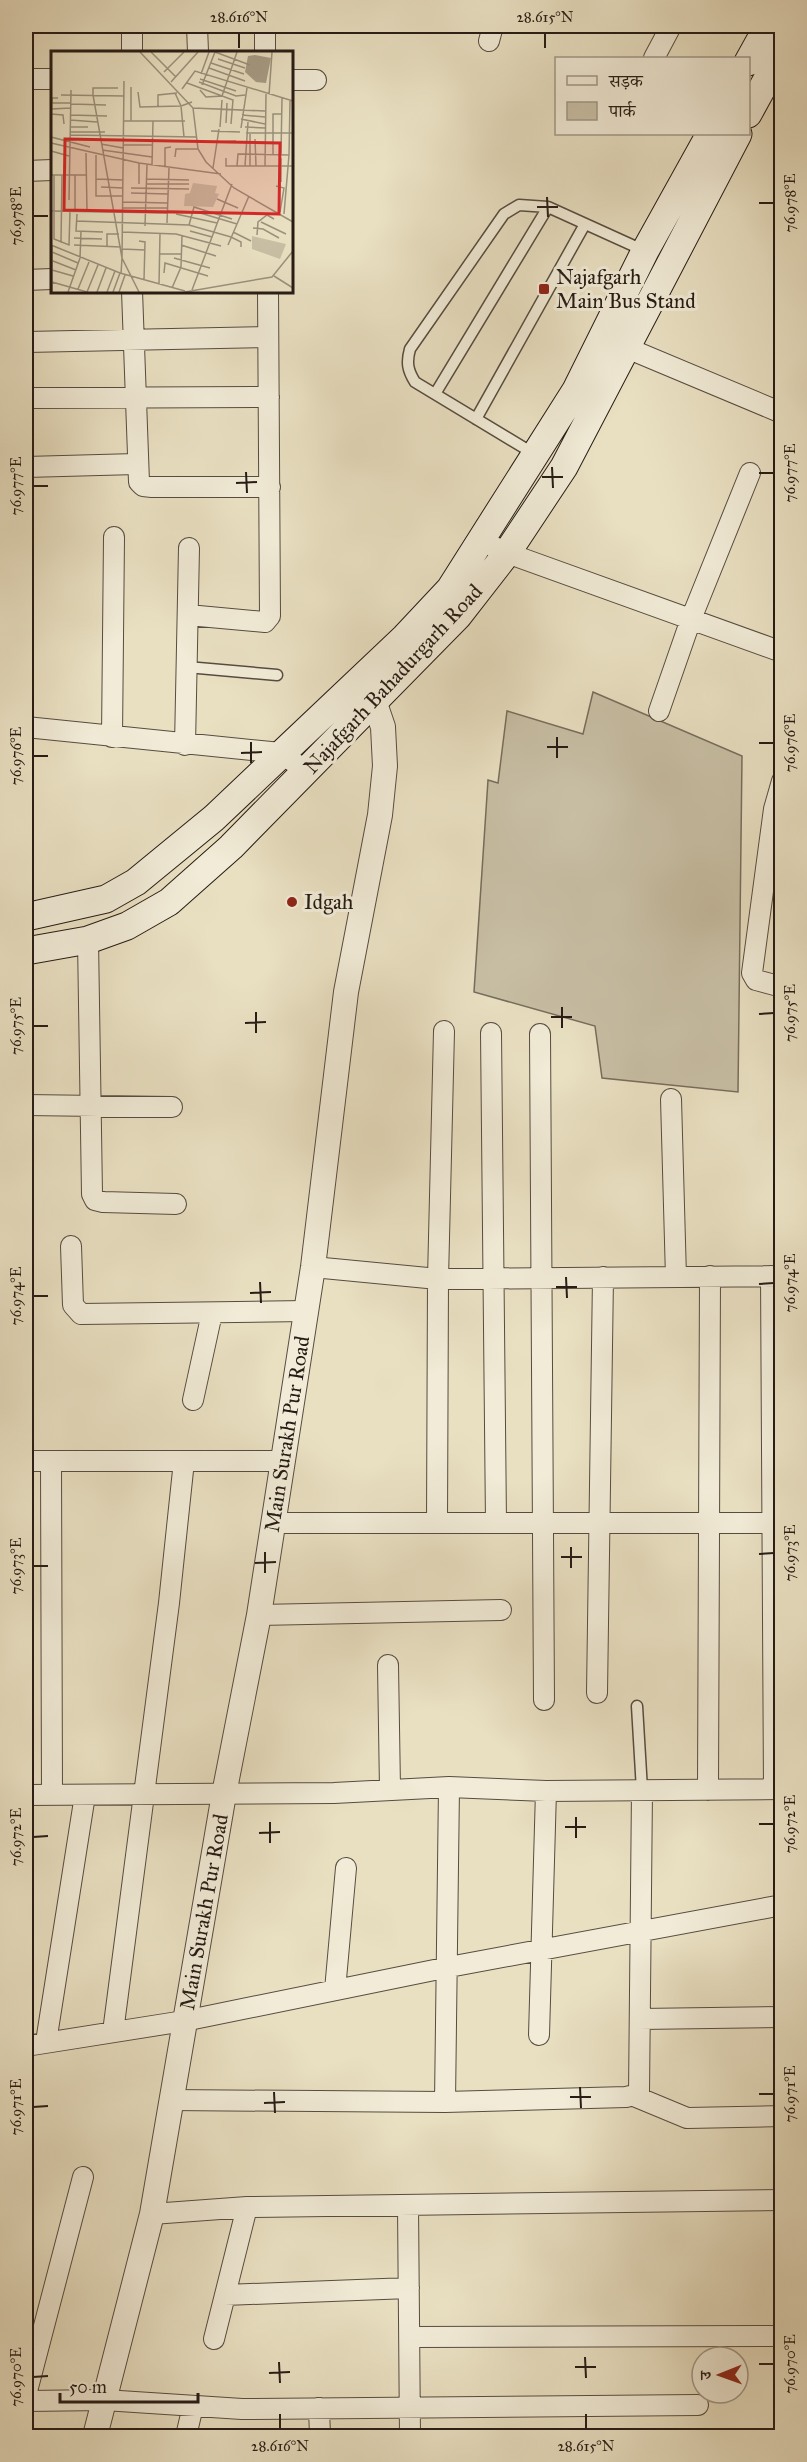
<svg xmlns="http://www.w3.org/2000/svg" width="807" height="2462" font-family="'IM FELL Great Primer','Noto Serif Devanagari',serif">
<rect width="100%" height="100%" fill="#e9e0c2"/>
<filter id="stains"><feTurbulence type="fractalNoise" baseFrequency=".00333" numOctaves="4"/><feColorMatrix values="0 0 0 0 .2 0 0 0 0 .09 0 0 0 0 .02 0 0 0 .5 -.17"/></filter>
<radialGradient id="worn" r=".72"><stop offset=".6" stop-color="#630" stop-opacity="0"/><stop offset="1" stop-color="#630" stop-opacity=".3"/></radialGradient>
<!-- green -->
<path fill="#c8bfa5" stroke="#776d5d" stroke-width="1.5" d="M 593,692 L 742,756 L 738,1092 L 602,1078 L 595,1026 L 474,992 L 488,780 L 498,783 L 507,711 L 583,734 Z"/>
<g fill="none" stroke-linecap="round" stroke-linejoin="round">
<defs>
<path id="service" d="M 435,394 L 548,207
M 476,419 L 585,224
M 536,455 L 415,382 C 408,371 406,363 410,349 L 504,214 L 519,205 L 548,207 L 645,251
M 187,667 L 277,675
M 637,1706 L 642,1790"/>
<path id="minor" d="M 197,26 L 198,52
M 265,26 L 265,52
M 489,41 L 493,26
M 132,52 L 132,26
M 654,58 L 671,26
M 26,79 L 52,79
M 291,80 L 316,80
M 26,171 L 52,170
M 26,280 L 52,279
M 132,291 L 139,482 L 143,486 L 152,487 L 270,487
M 26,342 L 268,337
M 615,343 L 782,413
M 26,398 L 269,397
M 26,467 L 136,464
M 482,541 L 507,553 L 782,652
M 188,615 L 265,622 L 270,616 L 268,291
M 659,711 L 691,619 L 750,473
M 26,727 L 281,753 L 306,771
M 112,737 L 114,537
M 185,745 L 189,548
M 782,781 L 774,809 L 752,973 L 756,980 L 782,987
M 88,940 L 92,1194 L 95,1200 L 103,1202 L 176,1204
M 491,1033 L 496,1523
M 540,1034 L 544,1700
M 671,1099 L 676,1277
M 26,1105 L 172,1107
M 71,1246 L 73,1305 L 81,1314 L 305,1311
M 313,1267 L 438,1279 L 782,1276
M 771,1276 L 774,1789
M 193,1400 L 212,1313
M 26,1461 L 281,1461
M 51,1461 L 52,1795
M 273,1523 L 782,1523
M 437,1523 L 438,1279 L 444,1031
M 259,1615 L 501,1610
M 388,1665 L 390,1789
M 597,1693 L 603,1277
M 708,1790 L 710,1276
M 26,1795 L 334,1793 L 449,1787 L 546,1791 L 782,1789
M 335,1990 L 346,1868
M 640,2019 L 782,2017
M 113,2032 L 169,1603 L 184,1461
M 539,2035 L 546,1791
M 46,2042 L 85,1795
M 26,2046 L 184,2021 L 449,1967 L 782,1905
M 634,2096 L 687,2118 L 782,2116
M 170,2100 L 445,2102 L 626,2097 L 639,2094 L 642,1790
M 445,2102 L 449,1787
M 408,2205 L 410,2436
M 152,2214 L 247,2207 L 782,2200
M 225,2295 L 409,2288
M 410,2337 L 782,2336
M 214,2339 L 247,2207
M 26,2395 L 83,2177
M 26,2401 L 104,2400 L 242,2409 L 698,2405
M 319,2408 L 320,2436
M 186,2436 L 193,2406"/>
<path id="tertiary" d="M 95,2436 L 152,2214 L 224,1794 L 259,1615 L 313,1267 L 346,992 L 380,815 L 385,766 L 383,727 L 369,686"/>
<path id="secondary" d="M 748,62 L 768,26
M 748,114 L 782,52
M 26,917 L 106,899 L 136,882 L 214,818 L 405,637 L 450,589 L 576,390 L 645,251 L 710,134
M 26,951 L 88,940 L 127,926 L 169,902 L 231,847 L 458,616 L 507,553 L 564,467 L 738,134"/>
</defs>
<!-- service casing -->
<use href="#service" stroke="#574c40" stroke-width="13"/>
<!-- minor casing -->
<use href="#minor" stroke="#574c40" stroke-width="22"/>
<!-- tertiary casing -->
<use href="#tertiary" stroke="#574c40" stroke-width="26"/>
<!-- secondary casing -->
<use href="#secondary" stroke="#261b15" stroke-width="29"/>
<!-- service -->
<use href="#service" stroke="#f1ebd7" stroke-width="10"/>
<!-- minor -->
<use href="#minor" stroke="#f1ebd7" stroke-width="20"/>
<!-- tertiary -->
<use href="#tertiary" stroke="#f1ebd7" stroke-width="24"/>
<!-- secondary -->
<use href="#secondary" stroke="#f1ebd7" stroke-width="27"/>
</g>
<!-- ticks -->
<path fill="none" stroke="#261b15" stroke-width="2" d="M 239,33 L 239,48M 545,33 L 545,48M 547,197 L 548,217M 759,203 L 774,203M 537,207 L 558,207M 33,216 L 48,216M 552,467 L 553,488M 246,472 L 247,493M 759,473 L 774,473M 542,477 L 563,477M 236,483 L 257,482M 33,486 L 48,486M 557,737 L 557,758M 251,742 L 251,763M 759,743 L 774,743M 547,747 L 568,747M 241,753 L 262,752M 33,756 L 48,756M 562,1007 L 562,1028M 256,1012 L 256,1033M 759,1014 L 774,1013M 551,1017 L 572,1017M 245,1023 L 266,1022M 33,1026 L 48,1026M 566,1277 L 567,1298M 260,1282 L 261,1303M 759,1284 L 774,1283M 556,1287 L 577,1287M 250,1293 L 271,1292M 33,1296 L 48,1296M 571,1547 L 571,1568M 265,1552 L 265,1573M 759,1554 L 774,1553M 561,1557 L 582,1557M 255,1563 L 276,1562M 33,1566 L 48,1566M 576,1817 L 576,1838M 270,1822 L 270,1843M 759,1824 L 774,1824M 565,1827 L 586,1827M 259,1833 L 280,1832M 33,1837 L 48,1836M 580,2087 L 581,2108M 274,2092 L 275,2113M 759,2094 L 774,2094M 570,2097 L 591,2097M 264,2103 L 285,2102M 33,2107 L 48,2106M 585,2357 L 586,2378M 279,2362 L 280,2383M 759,2364 L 774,2364M 575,2367 L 596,2367M 269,2373 L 290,2372M 33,2377 L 48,2376M 280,2414 L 280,2429M 586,2414 L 586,2429"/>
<!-- markers -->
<g fill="#8f2418" stroke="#f1ebd7" stroke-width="2">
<rect x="538" y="283" width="12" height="12" rx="3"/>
<circle cx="292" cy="902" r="6"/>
</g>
<g text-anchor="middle" stroke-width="6" stroke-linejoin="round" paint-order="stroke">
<!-- poi labels -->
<g font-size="21" fill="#261b15" stroke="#f1ebd7" text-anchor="start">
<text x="556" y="284">Najafgarh<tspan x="556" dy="24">Main Bus Stand</tspan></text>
<text x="304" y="909">Idgah</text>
</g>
<!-- street labels -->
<g font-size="21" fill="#261b15" stroke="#f1ebd7">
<text transform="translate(393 679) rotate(-47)" y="7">Najafgarh Bahadurgarh Road</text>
<text transform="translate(287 1434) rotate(-81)" y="7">Main Surakh Pur Road</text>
<text transform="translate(204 1912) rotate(-80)" y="7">Main Surakh Pur Road</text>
</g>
</g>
<!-- overview -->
<g transform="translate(51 51)">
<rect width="242" height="242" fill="#e9e0c2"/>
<path d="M 142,132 L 166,135 L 164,142 L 168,143 L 162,156 L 133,155 L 134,143 L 139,142 ZM 201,185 L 235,193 L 229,208 L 201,198 Z" fill="#c8bfa5"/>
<path d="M 204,4 L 220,7 L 215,32 L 205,31 L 194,21 L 197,5 Z" fill="#a79d87"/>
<path fill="none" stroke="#9b917d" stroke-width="1.5" d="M 89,1 L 142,57 L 147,98 L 155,111 L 183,137 L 242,171M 100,1 L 125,26M 164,1 L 199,14M 167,8 L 194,17M 160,12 L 193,23M 158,17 L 194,30M 113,21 L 133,1M 150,23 L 158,1M 149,28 L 185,40M 73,30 L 71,207 L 88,241M 120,31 L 147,1M 148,31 L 185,45 L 194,44M 136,32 L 182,49 L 180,73M 151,34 L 164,1M 67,37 L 42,37 L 42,44 L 71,207 L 70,223M 131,38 L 144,20 L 242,50M 149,39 L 155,46 L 171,45 L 186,1M 87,41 L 89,56 L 130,55 L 124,42M 10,44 L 73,45M 218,44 L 221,1M 0,52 L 20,52M 20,53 L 55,54M 107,56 L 107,44 L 126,42M 142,57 L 214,60M 0,58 L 20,57M 0,61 L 1,47 L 7,47M 0,63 L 12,64 L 13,73M 19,64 L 56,65M 191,64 L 214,66M 190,68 L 214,73M 19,69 L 46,71M 72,70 L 134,70M 80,70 L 80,36M 175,72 L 176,52M 19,76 L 37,76M 169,76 L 171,49M 194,76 L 214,77M 190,77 L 196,37M 160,80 L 189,81M 19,81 L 54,81M 195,82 L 242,82M 222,82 L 222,63 L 231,63M 19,84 L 146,86M 0,86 L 39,96M 133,86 L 130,55 L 141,51M 204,88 L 205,115M 166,91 L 185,90M 0,92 L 88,112 L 170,123M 50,93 L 72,97M 72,94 L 101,94M 51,99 L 101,106M 0,100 L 18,105M 35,102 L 36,160M 222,103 L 222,82M 230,103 L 231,47M 45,104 L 45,145 L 72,145M 124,106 L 125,98 L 147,98M 175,107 L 175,115 L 242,115M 230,107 L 230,131M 88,112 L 88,133M 101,114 L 102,70M 186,115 L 187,103 L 238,104 L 239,49M 194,115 L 197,71M 199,115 L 199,83M 214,115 L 215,43M 114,117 L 114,97 L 120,96M 162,117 L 168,78M 0,124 L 36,124M 3,124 L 3,188 L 18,194 L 19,160M 45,128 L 72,129M 95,128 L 138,129M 95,133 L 138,133M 225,135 L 233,137 L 229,161M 50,136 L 72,137M 80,137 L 138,138M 80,142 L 117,143M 166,148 L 187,157M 18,149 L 20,39M 72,151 L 116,152M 72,157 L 116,157M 0,160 L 116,162M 24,160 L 24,124M 116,160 L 146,161 L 186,173M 26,163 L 25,180 L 52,181M 125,163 L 166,172M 233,163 L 238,104M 25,170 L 138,174 L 180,186 L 190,191 L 190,196M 210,171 L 235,183M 116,172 L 118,117M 138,174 L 143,156 L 181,168M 94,175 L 96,114M 202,177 L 212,178 L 228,187M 139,180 L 161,186M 71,181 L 125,183 L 170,195M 182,181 L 200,190M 206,184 L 207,171 L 216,164 L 223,168M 23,187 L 51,188M 88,190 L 94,191 L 93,229M 10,192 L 11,124M 0,194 L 69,222 L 134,240M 23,194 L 70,196M 130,194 L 165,205M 177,194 L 198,145M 56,195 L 56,183 L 68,183M 71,198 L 94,199M 1,201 L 27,212M 109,203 L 130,203M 123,207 L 159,217M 2,210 L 25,219M 1,219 L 22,225M 113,222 L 114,212 L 157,225M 223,225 L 242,237M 1,231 L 36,241M 108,234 L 109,182M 121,237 L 130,216 L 131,184M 27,238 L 38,211M 141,239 L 181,133M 1,241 L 1,195M 17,241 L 29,207 L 30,180M 36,241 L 47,214M 46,241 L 55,217M 56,241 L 64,220M 62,241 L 69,222M 68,241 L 74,224M 134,241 L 221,226 L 242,200"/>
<path fill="#d62828" fill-opacity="0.15" stroke="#d62828" stroke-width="3" d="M 14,88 L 229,92 L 228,163 L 13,159 Z"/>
<rect width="242" height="242" fill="none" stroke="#261b15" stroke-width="3"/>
</g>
<!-- margin -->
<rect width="807" height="2462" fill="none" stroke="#e9e0c2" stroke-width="66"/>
<!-- legend -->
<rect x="555" y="57" width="195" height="78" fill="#f1ebd7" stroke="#a09889" stroke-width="1.5"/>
<rect x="567" y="76" width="30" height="9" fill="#f1ebd7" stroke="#a09889" stroke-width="1.5"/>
<text x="609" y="87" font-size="18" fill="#261b15">सड़क</text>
<rect x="567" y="102" width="30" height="18" fill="#c8bfa5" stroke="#a09889" stroke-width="1.5"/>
<text x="609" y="117" font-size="18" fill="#261b15">पार्क</text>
<!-- north arrow -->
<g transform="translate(720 2375) rotate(269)"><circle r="28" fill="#f1ebd7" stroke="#a09889" stroke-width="1.5"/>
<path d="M0-4.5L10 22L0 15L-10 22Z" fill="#8f2418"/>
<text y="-9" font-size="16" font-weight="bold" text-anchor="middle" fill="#261b15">उ</text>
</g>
<!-- scale -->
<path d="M60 2393v9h138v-9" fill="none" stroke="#261b15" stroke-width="3"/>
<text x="69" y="2393" font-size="18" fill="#261b15" stroke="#f1ebd7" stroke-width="4.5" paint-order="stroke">50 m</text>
<rect x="33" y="33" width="741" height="2396" fill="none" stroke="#261b15" stroke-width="2"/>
<g font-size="15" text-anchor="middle" fill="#261b15">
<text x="239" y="22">28.616°N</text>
<text x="545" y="22">28.615°N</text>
<text transform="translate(790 203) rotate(-90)" y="5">76.978°E</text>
<text transform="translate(16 216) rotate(-90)" y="5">76.978°E</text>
<text transform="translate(790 473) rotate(-90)" y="5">76.977°E</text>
<text transform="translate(16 486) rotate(-90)" y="5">76.977°E</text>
<text transform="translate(790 743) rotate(-90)" y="5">76.976°E</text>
<text transform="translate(16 756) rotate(-90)" y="5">76.976°E</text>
<text transform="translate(790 1013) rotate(-90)" y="5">76.975°E</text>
<text transform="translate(16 1026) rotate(-90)" y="5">76.975°E</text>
<text transform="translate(790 1283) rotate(-90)" y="5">76.974°E</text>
<text transform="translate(16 1296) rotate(-90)" y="5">76.974°E</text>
<text transform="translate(790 1553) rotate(-90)" y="5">76.973°E</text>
<text transform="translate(16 1566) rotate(-90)" y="5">76.973°E</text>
<text transform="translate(790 1824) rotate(-90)" y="5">76.972°E</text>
<text transform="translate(16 1837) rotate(-90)" y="5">76.972°E</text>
<text transform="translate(790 2094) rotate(-90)" y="5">76.971°E</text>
<text transform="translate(16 2107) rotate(-90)" y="5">76.971°E</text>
<text transform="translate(790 2364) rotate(-90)" y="5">76.970°E</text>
<text transform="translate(16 2377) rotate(-90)" y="5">76.970°E</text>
<text x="280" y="2451">28.616°N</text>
<text x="586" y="2451">28.615°N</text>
</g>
<rect width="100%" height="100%" filter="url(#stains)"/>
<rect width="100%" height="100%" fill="url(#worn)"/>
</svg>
